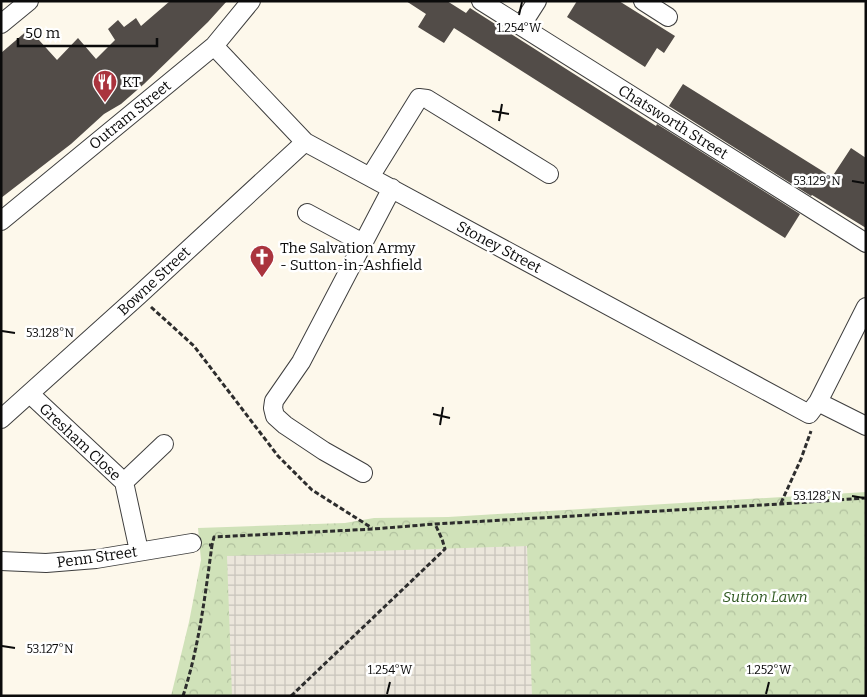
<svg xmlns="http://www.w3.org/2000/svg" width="867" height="697" font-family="Bitter,serif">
<defs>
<pattern id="park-crowns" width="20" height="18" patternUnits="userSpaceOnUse" patternTransform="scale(1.25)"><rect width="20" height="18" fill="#d0e2b9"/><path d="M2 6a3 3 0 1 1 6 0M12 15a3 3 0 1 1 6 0" fill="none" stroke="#b1c19e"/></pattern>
<pattern id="plaza-grid" width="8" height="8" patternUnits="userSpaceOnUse" patternTransform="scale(1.25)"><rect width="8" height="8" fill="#ebe6db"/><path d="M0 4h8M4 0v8" fill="none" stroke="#c8c4bb"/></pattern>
</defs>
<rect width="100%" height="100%" fill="#fdf8eb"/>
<!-- park -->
<path fill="url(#park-crowns)" d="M 866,492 L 866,696 L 171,696 L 189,622 L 201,560 L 198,528 L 345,523 L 374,518 L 448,517 Z"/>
<!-- plaza -->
<path fill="url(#plaza-grid)" d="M 527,546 L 532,696 L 232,696 L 227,556 Z"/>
<!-- building -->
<path fill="#524c48" d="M 170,1 L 227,1 L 208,22 L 144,84 L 121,104 L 104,114 L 71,144 L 1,198 L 1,53 L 29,29 L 57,60 L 78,38 L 96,59 L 115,40 L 108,29 L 118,20 L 124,27 L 136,18 L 141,26 Z
M 406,1 L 447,1 L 466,13 L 470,8 L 656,126 L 657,124 L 800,214 L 785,238 L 454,28 L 444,43 L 418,27 L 426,14 Z
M 577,1 L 619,1 L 675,36 L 664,53 L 657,48 L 645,67 L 567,17 Z
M 683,84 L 832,177 L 851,148 L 866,158 L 866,228 L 812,195 L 811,196 L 669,106 Z"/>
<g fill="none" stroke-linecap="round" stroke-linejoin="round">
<defs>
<path id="minor" d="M 481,1 L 866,243
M 643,1 L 668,17
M 1,24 L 29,1
M 521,26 L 537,1
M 214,46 L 305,142 L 809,414 L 818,402 L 866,307
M 370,177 L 419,98 L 427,99 L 549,174
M 307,213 L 363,243
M 1,221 L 214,46 L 251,1
M 30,394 L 124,482 L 139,551
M 818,402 L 866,426
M 1,419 L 139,295 L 305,142
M 363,473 L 324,451 L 285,425 L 275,416 L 273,408 L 274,401 L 301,362 L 392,188
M 124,482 L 164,444
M 1,561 L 46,563 L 96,559 L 192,543"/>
</defs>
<!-- minor casing -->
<use href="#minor" stroke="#3e3e3e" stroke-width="20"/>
<!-- path -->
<path stroke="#2d2d2d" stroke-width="3" stroke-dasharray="5 2.5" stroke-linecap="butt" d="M 151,307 L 194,346 L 278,456 L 312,490 L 372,528
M 781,503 L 801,459 L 811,431
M 209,545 L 212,545 L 214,537 L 373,529 L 435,524 L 780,504 L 866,498
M 183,696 C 199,647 205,596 212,545
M 291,696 L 445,549 L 442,539 L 435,524"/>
<!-- minor -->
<use href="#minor" stroke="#fff" stroke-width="18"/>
</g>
<!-- ticks -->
<path fill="none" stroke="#0b0b0b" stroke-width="2" d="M 519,15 L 522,2M 492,111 L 509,114M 499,121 L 502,104M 852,181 L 864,183M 2,331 L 15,333M 433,414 L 450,418M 440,425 L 443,407M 852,496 L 864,498M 2,646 L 15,648M 387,694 L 390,682M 766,694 L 769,682"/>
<!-- icons -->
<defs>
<symbol id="restaurant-pin" viewBox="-11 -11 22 30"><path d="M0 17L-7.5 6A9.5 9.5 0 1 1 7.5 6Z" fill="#aa343e" stroke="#fff"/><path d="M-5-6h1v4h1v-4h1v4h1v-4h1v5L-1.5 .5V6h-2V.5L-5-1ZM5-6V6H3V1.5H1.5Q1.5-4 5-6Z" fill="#fff"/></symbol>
<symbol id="church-pin" viewBox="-11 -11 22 30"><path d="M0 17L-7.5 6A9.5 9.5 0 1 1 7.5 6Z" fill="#aa343e" stroke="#fff"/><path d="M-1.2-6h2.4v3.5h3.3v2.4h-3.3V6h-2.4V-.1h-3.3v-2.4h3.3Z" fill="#fff"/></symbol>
</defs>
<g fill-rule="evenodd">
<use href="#restaurant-pin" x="91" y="68" width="28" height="38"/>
<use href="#church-pin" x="248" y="243" width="28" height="38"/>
</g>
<g text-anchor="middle" stroke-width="5" stroke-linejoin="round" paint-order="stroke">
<!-- poi labels -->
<g font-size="15" fill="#0b0b0b" stroke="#fff" text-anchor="start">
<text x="122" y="87">KT</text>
<text x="280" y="253">The Salvation Army<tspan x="280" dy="17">- Sutton-in-Ashfield</tspan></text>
</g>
<!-- street labels -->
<g font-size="15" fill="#0b0b0b" stroke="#fff">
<text transform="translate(130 115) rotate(-39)" y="5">Outram Street</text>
<text transform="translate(673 122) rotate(32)" y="5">Chatsworth Street</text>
<text transform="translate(499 247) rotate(28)" y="5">Stoney Street</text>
<text transform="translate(154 281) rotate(-43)" y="5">Bowne Street</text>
<text transform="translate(80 442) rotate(43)" y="5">Gresham Close</text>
<text transform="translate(97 557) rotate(-8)" y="5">Penn Street</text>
</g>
<!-- park labels -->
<g font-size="15" font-style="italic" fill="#315a23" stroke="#fff">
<text x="765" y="602">Sutton Lawn</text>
</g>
</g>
<g font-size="12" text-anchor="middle" fill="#0b0b0b" stroke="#fff" stroke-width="5" stroke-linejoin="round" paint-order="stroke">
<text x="519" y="32">1.254°W</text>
<text x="817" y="185">53.129°N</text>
<text x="50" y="337">53.128°N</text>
<text x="817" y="500">53.128°N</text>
<text x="50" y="653">53.127°N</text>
<text x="390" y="674">1.254°W</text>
<text x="769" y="674">1.252°W</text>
</g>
<!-- border -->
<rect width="867" height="697" fill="none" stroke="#0b0b0b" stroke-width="5"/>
<!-- scale -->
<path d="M18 38v8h139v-8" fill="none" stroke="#0b0b0b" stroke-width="2.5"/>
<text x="25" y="38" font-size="15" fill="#0b0b0b" stroke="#ffffff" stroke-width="4" paint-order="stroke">50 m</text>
</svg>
